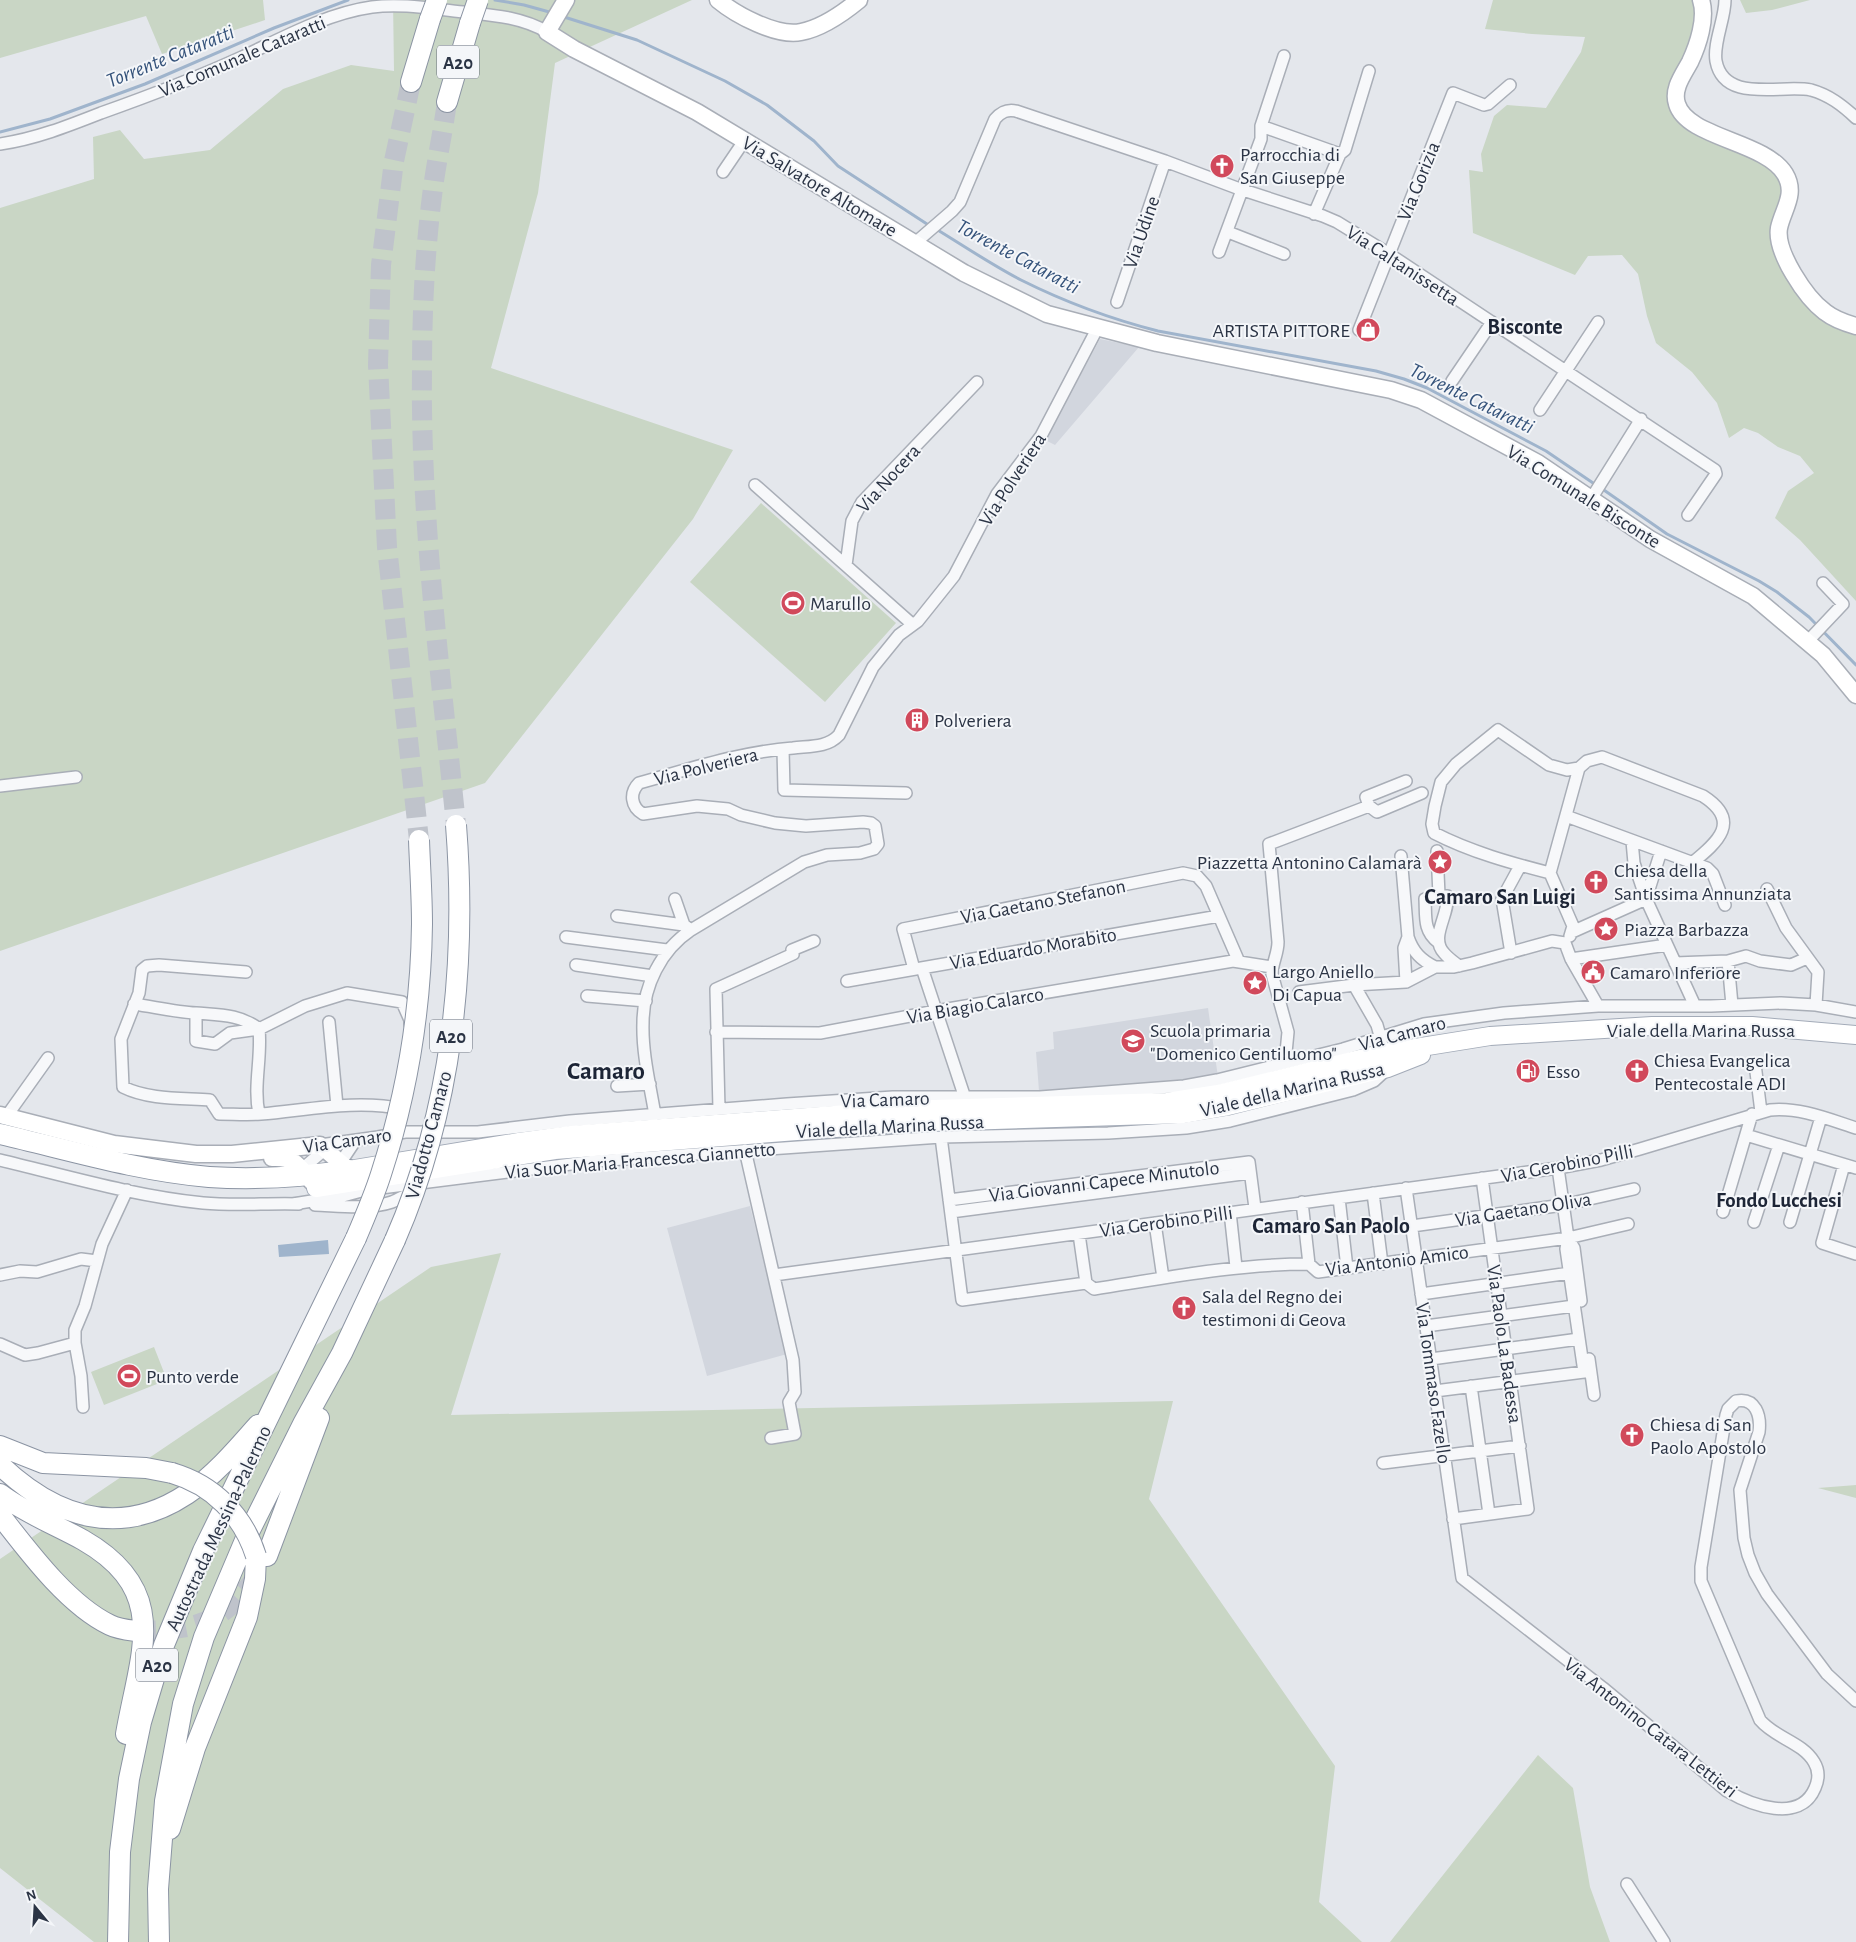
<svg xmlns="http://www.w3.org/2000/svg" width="1856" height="1942" font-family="'Alegreya Sans',sans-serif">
<rect width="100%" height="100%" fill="#e4e7ec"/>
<!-- built -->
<path fill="#d2d6de" d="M 1100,339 L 1139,347 L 1055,445 L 1045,440 Z
M 1208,1008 L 1218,1077 L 1159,1084 L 1039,1091 L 1036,1052 L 1054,1049 L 1053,1032 Z
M 750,1206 L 787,1354 L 707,1376 L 667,1228 Z"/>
<!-- green -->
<path fill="#c9d6c5" d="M 0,0 L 263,0 L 265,20 L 162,54 L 146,16 L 0,58 Z
M 393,0 L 692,0 L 555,63 L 538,193 L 491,368 L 733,450 L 693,519 L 485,783 L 0,951 L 0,208 L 94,179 L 93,137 L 120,130 L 144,159 L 210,150 L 283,89 L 351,65 L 394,71 Z
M 1493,0 L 1696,0 L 1694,35 L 1684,59 L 1670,83 L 1667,92 L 1669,109 L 1680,123 L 1765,161 L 1781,182 L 1783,269 L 1856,328 L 1856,601 L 1800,540 L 1775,518 L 1788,491 L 1814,473 L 1800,456 L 1778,447 L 1758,433 L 1744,428 L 1729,438 L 1717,403 L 1692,372 L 1656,343 L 1647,316 L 1638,274 L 1622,255 L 1588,256 L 1575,275 L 1473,233 L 1469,170 L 1483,172 L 1481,154 L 1494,116 L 1507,105 L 1546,108 L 1581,52 L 1585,37 L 1532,34 L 1485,29 Z
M 1740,0 L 1810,0 L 1772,10 L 1746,13 Z
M 761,503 L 896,623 L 825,702 L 690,582 Z
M 501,1253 L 451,1415 L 1173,1401 L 1149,1499 L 1335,1766 L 1319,1902 L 1362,1942 L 94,1942 L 0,1868 L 0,1559 L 431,1267 Z
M 154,1347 L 167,1380 L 104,1405 L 91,1372 Z
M 1856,1485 L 1856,1498 L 1818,1488 Z
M 1538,1755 L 1573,1788 L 1590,1887 L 1610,1942 L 1390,1942 Z"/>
<!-- water -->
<path fill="#9fb4cc" d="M 328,1240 L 329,1254 L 279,1257 L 278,1245 Z"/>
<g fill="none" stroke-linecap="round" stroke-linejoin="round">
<!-- stream -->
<path stroke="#9fb4cc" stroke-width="3" d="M 495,0 L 524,5 L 553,13
M 561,16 L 637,40 L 725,81 L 767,105 L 814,141 L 838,166 L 930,226
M 0,132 L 50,119 L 145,84 L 274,28 L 348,0
M 936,229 C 964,246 992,265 1021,280 C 1065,302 1111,319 1158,331 L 1376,371 L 1404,379 L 1427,388 L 1546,451 L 1596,485
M 1601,488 L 1667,534 L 1759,581 L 1777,592 L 1809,617 L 1856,665"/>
<!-- highway-tunnel -->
<path stroke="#bfc3cb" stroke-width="20" stroke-dasharray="20 10" stroke-linecap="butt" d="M 411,82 L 394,161 L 381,265 L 378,365 L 387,547 L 419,840
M 447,102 C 443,131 437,159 433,188 C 425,248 422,309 422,369 C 420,521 441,674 456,825
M 136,1631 C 195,1630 221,1625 257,1576"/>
<defs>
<path id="street" d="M 1725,0 C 1725,19 1713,43 1716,61 C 1724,104 1782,84 1811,90 C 1829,95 1842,105 1856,118
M 1261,126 L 1340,154
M 0,144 C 35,139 68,126 101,113 C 149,96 196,78 242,57 C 282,38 328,13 372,7 C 402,3 433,9 463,12 C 492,15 522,17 547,32
M 723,172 L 744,141
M 1314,214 L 1340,154 L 1345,150 L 1369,71
M 1228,232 L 1284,254
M 915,243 L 952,211 L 960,202 L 995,119 C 1001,112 1007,109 1016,111 L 1165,161 L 1237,188 L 1323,216 L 1337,222 L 1389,254 L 1715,470 L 1716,474 L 1688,515
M 1219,252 L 1261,139 L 1261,126 L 1284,56
M 1117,302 L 1165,161
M 1359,330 L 1453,93 L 1484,105 L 1488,104 L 1510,85
M 1452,381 L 1492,322
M 1540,410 L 1598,322
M 755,485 L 912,624
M 1591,499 L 1641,419
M 846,565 L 852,521 L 862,502 L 977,382
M 1808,641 L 1843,604 L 1823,583
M 783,749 L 784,790 L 906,793
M 0,786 L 76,777
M 1369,806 L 1366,797 L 1406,781
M 1566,816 L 1707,868 L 1713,874 L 1725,905
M 1632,841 L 1634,863 L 1646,899 L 1695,1006
M 1437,851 L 1439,895
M 1401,856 L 1408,937 C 1413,952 1421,960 1435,967
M 1550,873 C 1511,863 1471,852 1434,833 L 1432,824 L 1435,806 L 1441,782 L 1456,764 L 1498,730 L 1549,765 L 1567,770 L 1579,768
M 1550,873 L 1579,768 L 1587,761 L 1602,757 L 1703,796 C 1742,821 1718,842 1692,863
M 1550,873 L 1573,926 L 1570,936
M 1767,889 L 1786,928 L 1818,972 L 1816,1005
M 675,899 L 684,925
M 617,916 L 684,925 L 691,930
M 1572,932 L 1646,899 L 1661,851
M 566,937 L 667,950
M 1438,942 C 1423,931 1426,916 1425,899 L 1439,895 L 1447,896 C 1450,914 1429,937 1444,953 C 1448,958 1454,962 1459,966
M 1565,943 L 1571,959 L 1598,1006
M 1511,953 L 1502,899 L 1520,866
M 1571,959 L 1667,945
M 1728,961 L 1732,1005
M 1675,963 L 1728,961 L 1746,956 L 1760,961 L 1791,965 L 1807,958
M 576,965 L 653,976
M 922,968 L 965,1098
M 914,969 L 903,929 L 1183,873 L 1197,876 L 1206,886 L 1239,962
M 246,972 L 159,965 L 147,966 L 142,970 L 139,993 L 121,1039 L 123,1087 C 149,1100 182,1098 210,1100 L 219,1114 C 233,1114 247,1115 261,1114 C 308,1110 357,1099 403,1109
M 847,981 L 1219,916
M 1406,982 L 1404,948 L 1408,937
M 1354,985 L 1377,1025 L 1382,1043
M 1299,992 L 1354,985 L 1406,982 L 1435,967 L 1454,967 L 1472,963 L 1552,941 L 1565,943
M 587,996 L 646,1001
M 134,1004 C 155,1007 176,1012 196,1013 C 219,1015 240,1014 259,1029 C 262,1057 253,1086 259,1114
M 196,1013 L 196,1041 L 215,1044 L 230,1033 L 259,1029 L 305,1006 L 347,993 L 402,1002 L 410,1020 L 410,1024
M 329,1022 L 337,1106
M 716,1032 L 820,1033 L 936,1011 L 1233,961 L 1272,967
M 1285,1063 L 1288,1032 L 1272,974 C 1272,963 1278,954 1278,942 L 1269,844 L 1369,806 L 1377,812 L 1422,793
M 1755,1064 L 1761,1112
M 617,1086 L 650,1084
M 719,1109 L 716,989 L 793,954 L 792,950 L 814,941
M 655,1115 C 650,1085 642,1053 643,1023 C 643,986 661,950 691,930 L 804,862 L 827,855 L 860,853 L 874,849 L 878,844 L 875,826 L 871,823 L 863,822 L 806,826 L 775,823 L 741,815 L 728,809 L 697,806 L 643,814 C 631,807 629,793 639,783 C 690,769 740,752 793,748 C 809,746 827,748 839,735 L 873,667 L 899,635 L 918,621 L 954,576 L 997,494 L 1041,436 L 1097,329
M 6,1117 L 48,1058
M 1746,1135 L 1856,1168
M 941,1137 L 962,1300 L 1086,1283 L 1094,1289 C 1165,1278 1236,1264 1309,1264 L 1318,1272 L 1568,1238 L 1628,1224
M 320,1145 L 378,1137 L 405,1132 L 478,1132 L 570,1121 L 787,1104 L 893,1097 L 1040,1097 L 1184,1086 L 1217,1080 L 1343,1049 L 1424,1024 L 1504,1013 L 1598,1006 L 1711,1006 L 1781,1003 L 1816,1005 L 1856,1012
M 745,1150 L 793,1360 L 795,1392 L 789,1402 L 795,1434 L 771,1438
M 0,1160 C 67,1176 134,1196 203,1203 C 235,1206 267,1203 299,1204
M 341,1162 L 355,1141
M 1844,1165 L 1822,1243 L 1856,1254
M 302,1169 L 329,1146
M 1406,1188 L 1462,1578 L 1603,1688 L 1727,1791 C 1751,1805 1800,1824 1815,1788 C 1819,1779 1819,1770 1814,1762 C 1802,1742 1775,1738 1760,1720 L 1701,1581 L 1701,1567 L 1726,1415 L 1728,1409 L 1736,1401 C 1756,1397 1761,1416 1759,1432 L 1740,1490 L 1744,1538 L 1748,1555 L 1755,1573 L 1767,1594 L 1827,1674 L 1856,1701
M 1373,1193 L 1382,1264
M 1339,1198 L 1347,1268
M 949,1200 L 1249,1162 L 1255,1208
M 1302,1202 L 1309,1264
M 293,1204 L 343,1196 L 365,1190 L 595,1161 L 941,1137 L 1108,1133 L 1186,1128 L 1230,1121 L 1353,1090 L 1374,1081 L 1386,1070
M 315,1205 C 340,1206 368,1210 392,1202 C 399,1199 406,1195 413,1192
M 951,1212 L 1250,1173
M 1230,1212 L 1236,1267
M 1723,1212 L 1752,1114
M 1754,1222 L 1779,1145
M 1790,1222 L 1821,1117
M 1155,1223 L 1163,1278
M 1412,1226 L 1563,1205 L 1634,1189
M 1079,1234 L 1086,1283
M 1568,1238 L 1574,1248 L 1581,1301
M 0,1275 L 20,1271 L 37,1272 L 81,1259 L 97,1261
M 774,1275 L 1558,1168 L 1601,1160 L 1640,1149 L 1770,1110 C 1799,1107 1828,1119 1856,1128
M 1421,1294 L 1570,1273
M 1426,1326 L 1574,1306
M 0,1344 L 25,1355 L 38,1353 L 75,1343
M 1431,1359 L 1579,1339
M 1589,1359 L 1594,1395
M 1471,1386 L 1489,1514
M 1435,1391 L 1584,1372 L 1566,1249 L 1568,1238 L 1558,1168
M 83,1407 L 81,1376 L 75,1343 L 75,1330 L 85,1306 L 102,1244 L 127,1190
M 1383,1463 L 1520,1446
M 1453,1519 L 1528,1509 L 1482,1178
M 1627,1884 L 1664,1942"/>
<path id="secondary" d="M 566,0 L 547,32 L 574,49 L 697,112 L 964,273 L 1047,314 L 1157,343 L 1391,390 L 1421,400 L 1538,463 L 1650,539 L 1753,596 L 1823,655 L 1856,695
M 718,0 C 736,15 777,37 801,32 C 822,28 842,14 859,0
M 1701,0 C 1707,18 1698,45 1690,62 C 1683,75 1672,89 1677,104 C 1687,138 1765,141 1785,174 C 1797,194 1783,209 1779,228 C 1775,252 1806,298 1825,312 C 1834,319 1845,323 1856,326
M 0,1115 L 114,1144 L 196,1154 L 232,1154 L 320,1145 L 349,1170
M 272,1158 C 296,1157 298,1165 312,1182"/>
<path id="primary" d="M 349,1170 L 519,1142 L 571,1135 L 899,1110 L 1167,1102 L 1218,1094 L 1384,1053 L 1490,1036 L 1652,1026 L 1752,1026 L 1856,1035
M 316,1188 L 555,1150 L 900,1123 L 1184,1114 L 1224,1107 L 1350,1077 L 1388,1068 L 1421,1055"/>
<path id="highway" d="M 411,82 L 430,19
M 447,102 L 470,23
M 0,1134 C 69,1150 138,1171 209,1177 C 256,1180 303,1177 349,1170
M 0,1446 L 43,1463 L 146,1468 L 172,1473
M 0,1465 C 55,1517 119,1539 187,1494 C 214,1476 237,1449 258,1425
M 0,1494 C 25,1513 56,1525 83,1540 C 172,1591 140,1653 126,1734
M 0,1515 C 28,1551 68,1605 110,1625 C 118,1629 128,1630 136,1631
M 267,1556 L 319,1418
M 170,1829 L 195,1748 L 247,1617 L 255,1579 L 256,1556
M 118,1942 L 120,1852 L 129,1779 L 141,1722 L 164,1645 L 203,1551 L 356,1238
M 159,1942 L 158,1889 L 165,1801 L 183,1704 L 204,1637 L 246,1538 L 304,1422 L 342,1353 L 395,1240"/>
</defs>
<!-- street casing -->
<use href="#street" stroke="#a9aeb7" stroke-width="14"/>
<!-- secondary casing -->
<use href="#secondary" stroke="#a9aeb7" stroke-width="19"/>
<!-- primary casing -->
<use href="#primary" stroke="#a3abb8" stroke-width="20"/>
<!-- highway casing -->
<use href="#highway" stroke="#8b94a3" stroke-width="22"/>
<!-- street -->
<use href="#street" stroke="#f7f8fa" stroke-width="11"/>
<!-- secondary -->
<use href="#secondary" stroke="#fff" stroke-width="16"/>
<!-- primary -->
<use href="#primary" stroke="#fff" stroke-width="18"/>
<!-- highway -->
<use href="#highway" stroke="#fff" stroke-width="20"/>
<defs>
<path id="highway-bridge" d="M 430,19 L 437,0
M 470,23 L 478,0
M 356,1238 C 365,1217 374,1196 381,1174 C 407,1094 421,1008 422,924 C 422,896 420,868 419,840
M 395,1240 C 452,1110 467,965 456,825
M 172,1473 C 213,1485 243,1515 256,1556"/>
</defs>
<!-- highway-bridge casing -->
<use href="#highway-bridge" stroke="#8b94a3" stroke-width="22" stroke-linecap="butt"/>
<!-- highway-bridge -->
<use href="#highway-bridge" stroke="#fff" stroke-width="20"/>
</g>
<!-- icons -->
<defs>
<symbol id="church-disc" viewBox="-11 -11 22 22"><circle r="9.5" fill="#d1495b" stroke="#f4f6f9"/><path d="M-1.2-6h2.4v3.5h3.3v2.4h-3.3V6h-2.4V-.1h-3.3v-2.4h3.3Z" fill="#fff"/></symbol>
<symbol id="shop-disc" viewBox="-11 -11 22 22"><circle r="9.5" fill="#d1495b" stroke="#f4f6f9"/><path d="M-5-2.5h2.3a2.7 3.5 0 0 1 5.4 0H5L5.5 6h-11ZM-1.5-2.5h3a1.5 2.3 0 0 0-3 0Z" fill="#fff"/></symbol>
<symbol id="stadium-disc" viewBox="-11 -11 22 22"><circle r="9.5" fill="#d1495b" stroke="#f4f6f9"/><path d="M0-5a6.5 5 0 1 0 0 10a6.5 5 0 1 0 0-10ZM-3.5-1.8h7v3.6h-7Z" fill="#fff"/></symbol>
<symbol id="building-disc" viewBox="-11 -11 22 22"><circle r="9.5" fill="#d1495b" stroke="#f4f6f9"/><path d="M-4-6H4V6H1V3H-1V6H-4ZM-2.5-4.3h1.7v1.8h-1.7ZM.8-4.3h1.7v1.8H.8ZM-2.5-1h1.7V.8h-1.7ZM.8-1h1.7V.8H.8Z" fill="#fff"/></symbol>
<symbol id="sight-disc" viewBox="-11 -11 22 22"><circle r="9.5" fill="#d1495b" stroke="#f4f6f9"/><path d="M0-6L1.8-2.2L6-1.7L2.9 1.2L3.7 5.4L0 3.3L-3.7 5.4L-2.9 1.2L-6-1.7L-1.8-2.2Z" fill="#fff"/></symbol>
<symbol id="civic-disc" viewBox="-11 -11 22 22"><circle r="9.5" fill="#d1495b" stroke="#f4f6f9"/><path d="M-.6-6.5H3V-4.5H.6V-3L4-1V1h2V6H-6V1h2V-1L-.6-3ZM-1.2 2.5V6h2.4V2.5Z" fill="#fff"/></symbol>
<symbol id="school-disc" viewBox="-11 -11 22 22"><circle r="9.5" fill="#d1495b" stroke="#f4f6f9"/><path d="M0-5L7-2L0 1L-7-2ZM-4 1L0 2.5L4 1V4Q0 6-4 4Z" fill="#fff"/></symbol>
<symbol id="fuel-disc" viewBox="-11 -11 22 22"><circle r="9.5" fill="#d1495b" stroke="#f4f6f9"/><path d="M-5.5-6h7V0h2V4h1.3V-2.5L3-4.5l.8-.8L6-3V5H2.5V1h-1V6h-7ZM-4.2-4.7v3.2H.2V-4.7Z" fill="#fff"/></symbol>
</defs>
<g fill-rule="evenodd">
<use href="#church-disc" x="1208" y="152" width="28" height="28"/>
<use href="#shop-disc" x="1354" y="316" width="28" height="28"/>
<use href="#stadium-disc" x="779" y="589" width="28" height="28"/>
<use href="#building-disc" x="903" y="706" width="28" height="28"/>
<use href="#sight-disc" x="1426" y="848" width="28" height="28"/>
<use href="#church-disc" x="1582" y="868" width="28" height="28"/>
<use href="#sight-disc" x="1592" y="915" width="28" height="28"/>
<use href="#civic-disc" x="1579" y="958" width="28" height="28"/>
<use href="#sight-disc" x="1241" y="969" width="28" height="28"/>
<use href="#school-disc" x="1119" y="1027" width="28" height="28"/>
<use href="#fuel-disc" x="1514" y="1057" width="28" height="28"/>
<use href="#church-disc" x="1623" y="1057" width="28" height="28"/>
<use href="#church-disc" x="1170" y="1294" width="28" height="28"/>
<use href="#stadium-disc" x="115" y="1362" width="28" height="28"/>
<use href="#church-disc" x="1618" y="1421" width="28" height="28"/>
</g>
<g text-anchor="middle" stroke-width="4" stroke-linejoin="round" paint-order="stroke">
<!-- shield labels -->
<g fill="#f4f6f9" stroke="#676e7b" stroke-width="1">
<rect x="437" y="45.5" width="42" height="33" rx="4"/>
<rect x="430" y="1019.5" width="42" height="33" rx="4"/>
<rect x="136" y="1648.5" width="42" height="33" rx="4"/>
</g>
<g font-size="19" font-weight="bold" fill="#2b3445">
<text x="458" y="69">A20</text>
<text x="451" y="1043">A20</text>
<text x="157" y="1672">A20</text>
</g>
<!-- street labels -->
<g font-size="20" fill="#2b3445" stroke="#f4f6f9">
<text transform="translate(242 56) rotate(-23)" y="7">Via Comunale Cataratti</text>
<text transform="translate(1418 181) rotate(-68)" y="7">Via Gorizia</text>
<text transform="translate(820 186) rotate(31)" y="7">Via Salvatore Altomare</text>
<text transform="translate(1141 232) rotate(-71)" y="7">Via Udine</text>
<text transform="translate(1403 265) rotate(33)" y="7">Via Caltanissetta</text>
<text transform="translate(888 478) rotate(-48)" y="7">Via Nocera</text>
<text transform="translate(1012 479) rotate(-57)" y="7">Via Polveriera</text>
<text transform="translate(1584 496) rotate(32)" y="7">Via Comunale Bisconte</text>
<text transform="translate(706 766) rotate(-14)" y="7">Via Polveriera</text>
<text transform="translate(1043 901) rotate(-11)" y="7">Via Gaetano Stefanon</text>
<text transform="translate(1033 948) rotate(-10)" y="7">Via Eduardo Morabito</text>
<text transform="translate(975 1005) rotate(-10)" y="7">Via Biagio Calarco</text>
<text x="1701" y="1037">Viale della Marina Russa</text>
<text transform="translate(1402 1033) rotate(-15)" y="7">Via Camaro</text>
<text transform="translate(1292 1089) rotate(-13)" y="7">Viale della Marina Russa</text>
<text transform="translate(885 1099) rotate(-2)" y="7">Via Camaro</text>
<text transform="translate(890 1126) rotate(-3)" y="7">Viale della Marina Russa</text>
<text transform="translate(428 1135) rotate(-75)" y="7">Viadotto Camaro</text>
<text transform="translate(347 1140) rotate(-8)" y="7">Via Camaro</text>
<text transform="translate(640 1160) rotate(-5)" y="7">Via Suor Maria Francesca Giannetto</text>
<text transform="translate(1567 1163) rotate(-11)" y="7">Via Gerobino Pilli</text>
<text transform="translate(1104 1181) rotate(-7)" y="7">Via Giovanni Capece Minutolo</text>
<text transform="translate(1523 1209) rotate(-9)" y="7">Via Gaetano Oliva</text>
<text transform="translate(1166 1221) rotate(-8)" y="7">Via Gerobino Pilli</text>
<text transform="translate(1397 1260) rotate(-7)" y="7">Via Antonio Amico</text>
<text transform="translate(1505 1344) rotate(82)" y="7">Via Paolo La Badessa</text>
<text transform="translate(1434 1383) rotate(82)" y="7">Via Tommaso Fazello</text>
<text transform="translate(218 1528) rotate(-65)" y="7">Autostrada Messina-Palermo</text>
<text transform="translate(1651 1727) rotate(38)" y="7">Via Antonino Catara Lettieri</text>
</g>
<!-- poi labels -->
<g font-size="20" fill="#2b3445" stroke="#f4f6f9" text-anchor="start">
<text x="1240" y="161">Parrocchia di<tspan x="1240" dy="23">San Giuseppe</tspan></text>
<text x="1350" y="337" text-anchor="end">ARTISTA PITTORE</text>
<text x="810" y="610">Marullo</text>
<text x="934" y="727">Polveriera</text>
<text x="1422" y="869" text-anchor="end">Piazzetta Antonino Calamarà</text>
<text x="1614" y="877">Chiesa della<tspan x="1614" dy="23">Santissima Annunziata</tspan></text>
<text x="1624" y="936">Piazza Barbazza</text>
<text x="1272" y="978">Largo Aniello<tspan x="1272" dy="23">Di Capua</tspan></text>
<text x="1610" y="979">Camaro Inferiore</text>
<text x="1150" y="1037">Scuola primaria<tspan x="1150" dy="23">"Domenico Gentiluomo"</tspan></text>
<text x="1654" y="1067">Chiesa Evangelica<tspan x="1654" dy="23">Pentecostale ADI</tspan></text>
<text x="1546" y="1078">Esso</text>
<text x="1202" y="1303">Sala del Regno dei<tspan x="1202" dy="23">testimoni di Geova</tspan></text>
<text x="146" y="1383">Punto verde</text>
<text x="1650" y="1431">Chiesa di San<tspan x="1650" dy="23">Paolo Apostolo</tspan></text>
</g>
<!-- water labels -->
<g font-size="21" font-style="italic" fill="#34527a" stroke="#f4f6f9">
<text transform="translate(170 56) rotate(-22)" y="7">Torrente Cataratti</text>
<text transform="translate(1018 256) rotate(28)" y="7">Torrente Cataratti</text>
<text transform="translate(1472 398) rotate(26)" y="7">Torrente Cataratti</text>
</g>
<!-- neighbourhood labels -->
<g font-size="21" font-weight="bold" fill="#1d2536" stroke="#f4f6f9">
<text x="1779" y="1207">Fondo Lucchesi</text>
</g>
<!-- quarter labels -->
<g font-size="22" font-weight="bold" fill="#1d2536" stroke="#f4f6f9">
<text x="1525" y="334">Bisconte</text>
<text x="1500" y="904">Camaro San Luigi</text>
<text x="1331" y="1233">Camaro San Paolo</text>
</g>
<!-- district labels -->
<g font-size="25" font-weight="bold" fill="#1d2536" stroke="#f4f6f9">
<text x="606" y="1079">Camaro</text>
</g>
</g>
<!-- north arrow -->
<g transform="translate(35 1907) rotate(342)" stroke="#f4f6f9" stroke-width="4" paint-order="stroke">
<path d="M0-4L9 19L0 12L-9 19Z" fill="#2b3445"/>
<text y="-8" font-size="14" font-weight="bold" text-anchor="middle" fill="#2b3445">N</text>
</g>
</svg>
